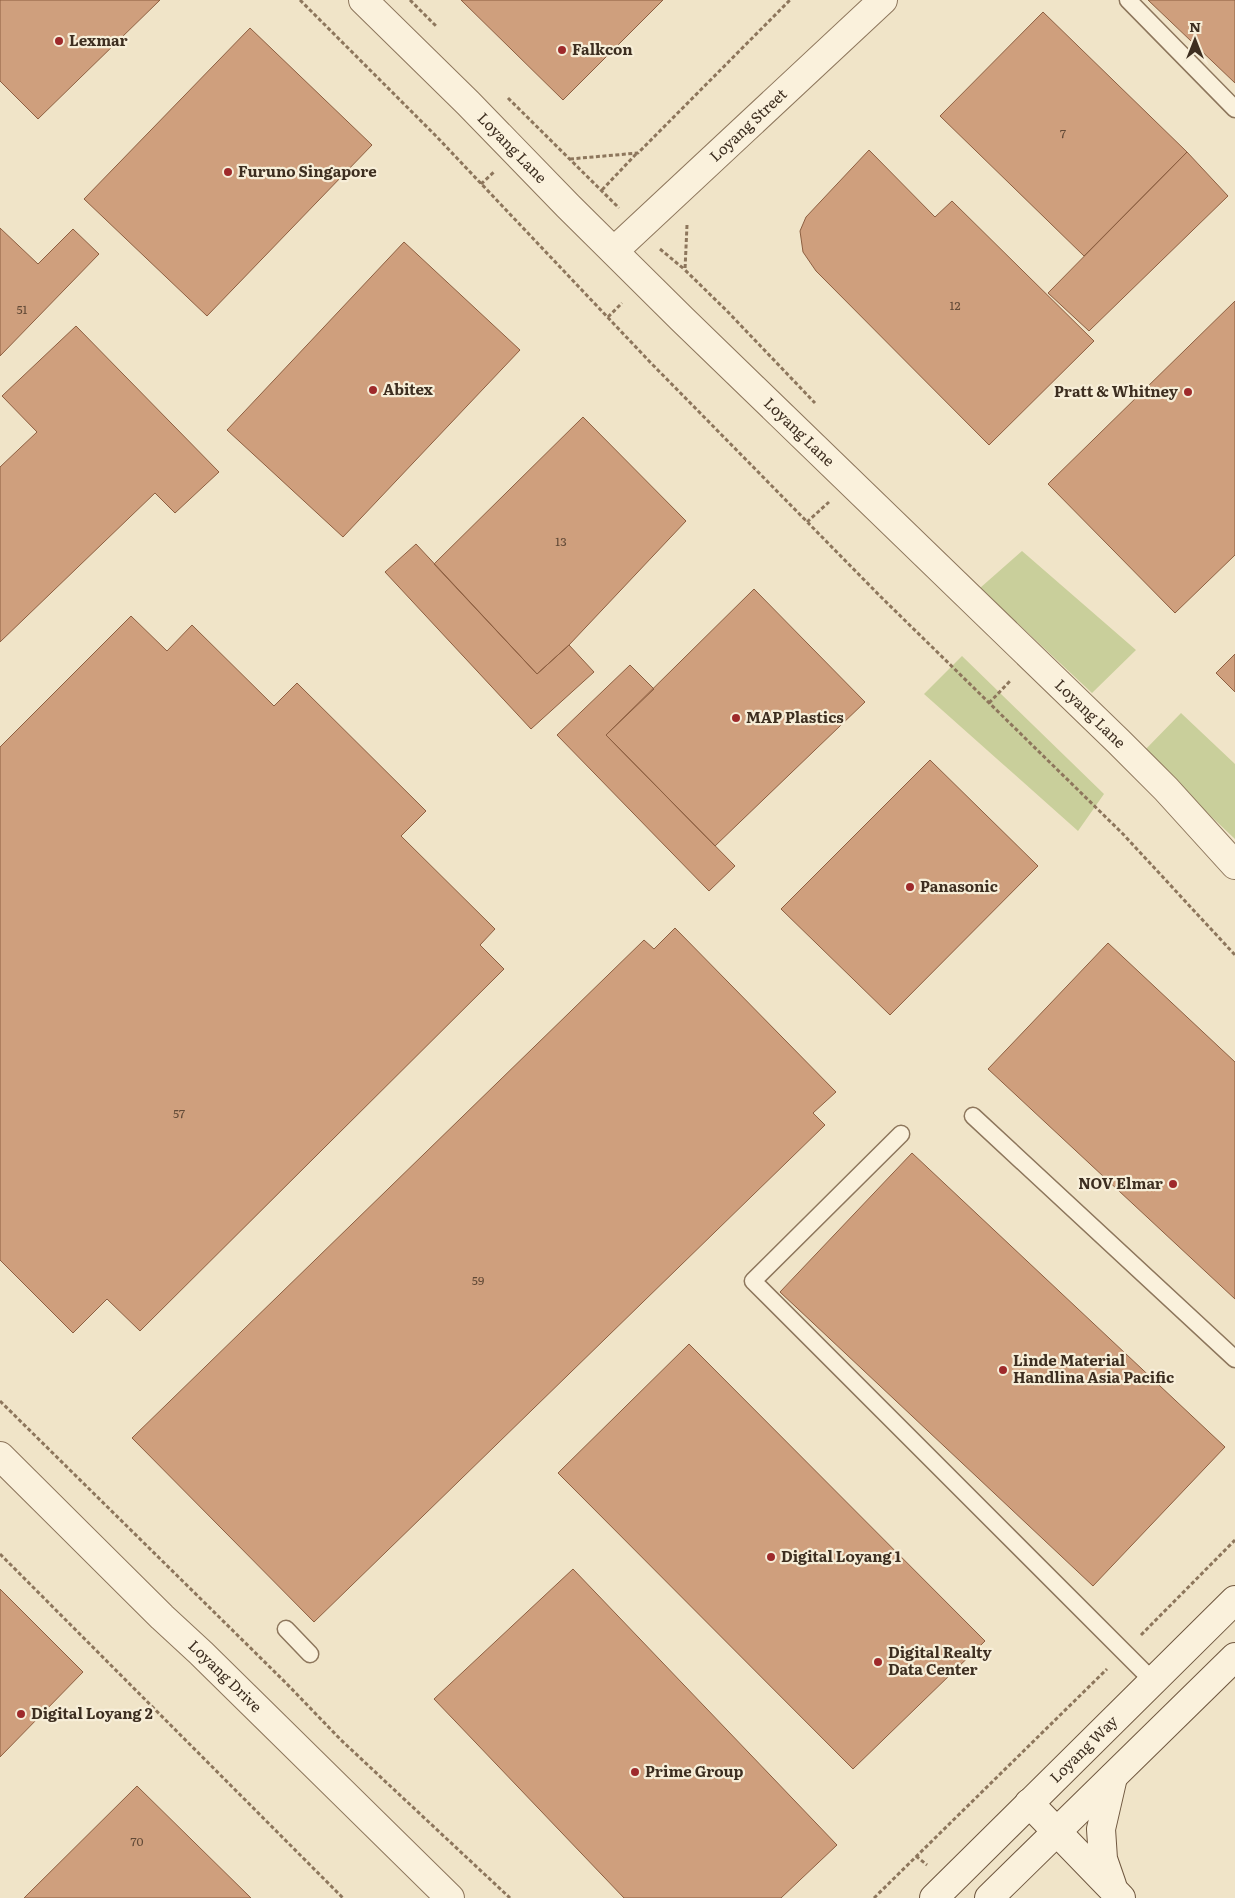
<svg xmlns="http://www.w3.org/2000/svg" width="1235" height="1898" font-family="Literata,serif">
<rect width="100%" height="100%" fill="#f0e4c8"/>
<!-- green -->
<path fill="#c9cf9b" d="M 1022,551 L 1136,650 L 1092,693 L 980,588 Z
M 962,656 L 1104,794 L 1078,831 L 924,694 Z
M 1181,713 L 1235,764 L 1235,839 L 1143,752 Z"/>
<!-- building -->
<path fill="#cf9f7d" stroke="#8d5f41" d="M 0,0 L 160,0 L 38,119 L 0,81 Z
M 461,0 L 663,0 L 563,100 Z
M 1148,0 L 1235,0 L 1235,83 Z
M 1043,12 L 1187,152 L 1084,256 L 940,116 Z
M 250,28 L 372,145 L 207,316 L 84,199 Z
M 869,150 L 935,217 L 952,201 L 1094,341 L 989,445 L 816,271 L 803,252 L 800,231 L 806,217 Z
M 1187,152 L 1228,196 L 1089,331 L 1048,293 Z
M 0,228 L 38,264 L 73,229 L 99,254 L 0,356 Z
M 404,242 L 520,350 L 343,537 L 227,430 Z
M 1235,301 L 1235,555 L 1175,613 L 1048,484 Z
M 76,326 L 219,472 L 175,513 L 155,493 L 0,642 L 0,467 L 37,432 L 2,396 Z
M 583,417 L 686,521 L 569,645 L 537,674 L 434,564 Z
M 416,544 L 537,674 L 569,645 L 594,672 L 531,729 L 385,572 Z
M 754,589 L 865,702 L 715,846 L 606,735 Z
M 131,616 L 167,651 L 192,625 L 274,706 L 297,683 L 426,811 L 401,836 L 495,929 L 480,945 L 504,969 L 140,1331 L 107,1299 L 73,1333 L 0,1260 L 0,747 Z
M 1235,654 L 1235,692 L 1216,673 Z
M 630,665 L 654,689 L 606,735 L 735,866 L 709,891 L 557,735 Z
M 930,760 L 1038,866 L 890,1015 L 781,909 Z
M 675,928 L 836,1092 L 813,1113 L 825,1125 L 314,1622 L 132,1438 L 644,940 L 654,949 Z
M 1108,943 L 1235,1062 L 1235,1299 L 988,1069 Z
M 912,1153 L 1225,1447 L 1093,1586 L 780,1292 Z
M 689,1344 L 985,1641 L 853,1769 L 558,1473 Z
M 573,1569 L 837,1845 L 781,1898 L 624,1898 L 434,1699 Z
M 0,1589 L 83,1672 L 0,1757 Z
M 137,1786 L 251,1898 L 24,1898 Z"/>
<g fill="none" stroke-linecap="round" stroke-linejoin="round">
<defs>
<path id="lane" d="M 1128,0 L 1235,109
M 973,1116 L 1235,1359
M 901,1134 L 753,1281 L 1153,1681
M 286,1629 L 310,1654"/>
<g id="street">
<path id="s1" d="M 363,0 L 468,103 L 568,206 L 682,319 L 1119,742 L 1166,789 L 1235,865"/>
<path id="s2" d="M 614,251 L 883,0"/>
<path id="s3" d="M 0,1456 L 162,1617 L 201,1653 L 450,1898"/>
</g>
<g id="secondary">
<path d="M 1029,1803 L 1121,1898"/>
<path d="M 1112,1885 L 1103,1859 L 1101,1829 L 1113,1777"/>
<path id="s4" d="M 934,1898 L 1235,1600"/>
<path d="M 989,1898 L 1235,1657"/>
</g>
</defs>
<!-- lane casing -->
<use href="#lane" stroke="#8d765c" stroke-width="19"/>
<!-- street casing -->
<use href="#street" stroke="#8d765c" stroke-width="30"/>
<!-- secondary casing -->
<use href="#secondary" stroke="#6f573f" stroke-width="30"/>
<!-- path -->
<path stroke="#8d765c" stroke-width="3" stroke-dasharray="4 2.5" stroke-linecap="butt" d="M 300,0 L 436,136 L 650,362 L 880,596 L 1123,834 L 1235,955
M 410,0 L 436,26
M 508,98 L 619,208
M 570,159 L 638,153 L 790,0
M 481,184 L 494,172
M 602,190 L 637,153
M 687,225 L 685,270 L 727,311 L 815,403
M 660,249 L 684,269
M 608,317 L 622,303
M 807,522 L 829,502
M 989,703 L 1011,680
M 0,1401 L 286,1683 L 341,1740 L 510,1898
M 0,1554 L 343,1898
M 1141,1635 L 1235,1540
M 916,1856 L 927,1865
M 874,1898 L 1107,1669"/>
<!-- lane -->
<use href="#lane" stroke="#faf1dc" stroke-width="16"/>
<!-- street -->
<use href="#street" stroke="#faf1dc" stroke-width="28"/>
<!-- secondary -->
<use href="#secondary" stroke="#faf1dc" stroke-width="28"/>
</g>
<!-- markers -->
<g fill="#9e2a2b" stroke="#f7eed8" stroke-width="2">
<circle cx="59" cy="41" r="5"/>
<circle cx="562" cy="50" r="5"/>
<circle cx="228" cy="172" r="5"/>
<circle cx="373" cy="390" r="5"/>
<circle cx="1188" cy="392" r="5"/>
<circle cx="736" cy="718" r="5"/>
<circle cx="910" cy="887" r="5"/>
<circle cx="1173" cy="1184" r="5"/>
<circle cx="1003" cy="1370" r="5"/>
<circle cx="771" cy="1557" r="5"/>
<circle cx="878" cy="1662" r="5"/>
<circle cx="21" cy="1714" r="5"/>
<circle cx="635" cy="1772" r="5"/>
</g>
<g text-anchor="middle" stroke-width="4.5" stroke-linejoin="round" paint-order="stroke">
<!-- number labels -->
<g font-size="12" fill="#624a37">
<text x="1063" y="138">7</text>
<text x="955" y="310">12</text>
<text x="22" y="314">51</text>
<text x="561" y="546">13</text>
<text x="179" y="1118">57</text>
<text x="478" y="1285">59</text>
<text x="137" y="1846">70</text>
</g>
<!-- poi labels -->
<g font-size="15" font-weight="bold" fill="#3d2e20" stroke="#f7eed8" text-anchor="start">
<text x="69" y="46">Lexmar</text>
<text x="572" y="55">Falkcon</text>
<text x="238" y="177">Furuno Singapore</text>
<text x="383" y="395">Abitex</text>
<text x="1178" y="397" text-anchor="end">Pratt &amp; Whitney</text>
<text x="746" y="723">MAP Plastics</text>
<text x="920" y="892">Panasonic</text>
<text x="1163" y="1189" text-anchor="end">NOV Elmar</text>
<text x="1013" y="1366">Linde Material<tspan x="1013" dy="17">Handlina Asia Pacific</tspan></text>
<text x="781" y="1562">Digital Loyang 1</text>
<text x="888" y="1658">Digital Realty<tspan x="888" dy="17">Data Center</tspan></text>
<text x="31" y="1719">Digital Loyang 2</text>
<text x="645" y="1777">Prime Group</text>
</g>
<!-- street labels -->
<g font-size="15" fill="#3d2e20" stroke="#f7eed8">
<text dy="5" stroke="none"><textPath href="#s2" startOffset="184">Loyang Street</textPath></text>
<text dy="5" stroke="none"><textPath href="#s1" startOffset="210">Loyang Lane</textPath></text>
<text dy="5" stroke="none"><textPath href="#s1" startOffset="614">Loyang Lane</textPath></text>
<text dy="5" stroke="none"><textPath href="#s1" startOffset="1019">Loyang Lane</textPath></text>
<text dy="5" stroke="none"><textPath href="#s3" startOffset="315">Loyang Drive</textPath></text>
<text dy="5" stroke="none"><textPath href="#s4" startOffset="211">Loyang Way</textPath></text>
</g>
</g>
<!-- north arrow -->
<g transform="translate(1195 40)" stroke="#f7eed8" stroke-width="4" paint-order="stroke">
<path d="M0-4L9 19L0 12L-9 19Z" fill="#3d2e20"/>
<text y="-8" font-size="14" font-weight="bold" text-anchor="middle" fill="#3d2e20">N</text>
</g>
</svg>
